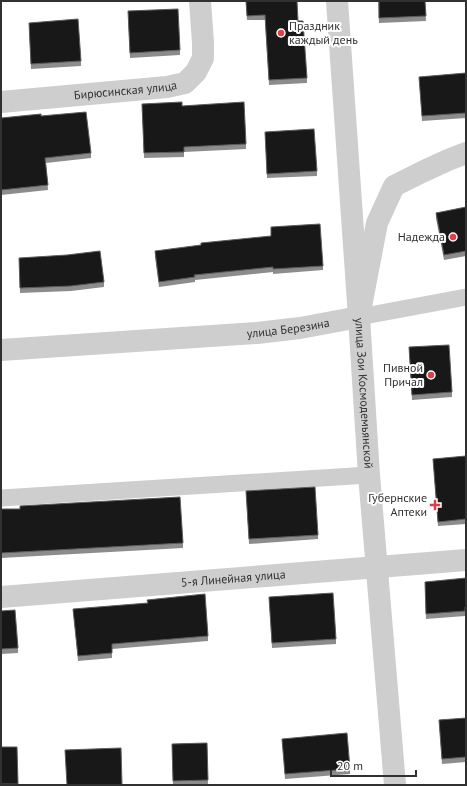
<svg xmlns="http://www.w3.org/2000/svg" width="467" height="786" font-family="'PT Sans',sans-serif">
<rect width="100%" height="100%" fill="#fff"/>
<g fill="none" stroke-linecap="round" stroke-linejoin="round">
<!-- lane -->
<path stroke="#cecece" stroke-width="17" d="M 359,317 L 466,297
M 1,498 L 369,475"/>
<!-- street -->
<g stroke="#cecece" stroke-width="22">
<path id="s1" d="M 337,1 L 359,317 L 369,475 L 395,785"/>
<path id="s2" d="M 1,102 L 167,87 L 185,83 L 196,72 L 203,58 L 203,43 L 200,1"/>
<path id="s3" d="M 1,350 L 257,333 L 300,328 L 359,317 L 377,223 L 394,186 L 422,172 L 448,160 L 466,153"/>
<path id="s4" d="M 1,597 L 466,560"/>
</g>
</g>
<!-- wall -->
<path fill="#8c8c8c" d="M 246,1 L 298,21 L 307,78 L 307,83 L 269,85 L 265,20 L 247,20 Z
M 378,1 L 425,1 L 426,21 L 379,23 Z
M 128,16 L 180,50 L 180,55 L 130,58 Z
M 29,28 L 81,61 L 81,66 L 31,69 Z
M 466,73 L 466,118 L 422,121 L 419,77 Z
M 142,104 L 182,106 L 246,144 L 246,149 L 184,152 L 184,157 L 144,158 Z
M 1,118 L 91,153 L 91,158 L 46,163 L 48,190 L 1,195 Z
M 265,132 L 317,171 L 317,176 L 267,178 Z
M 466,207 L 466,256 L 444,260 L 436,218 L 436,213 Z
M 155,251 L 323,266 L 323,270 L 273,274 L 273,272 L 195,280 L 195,282 L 159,287 L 155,256 Z
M 19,258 L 104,282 L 104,287 L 71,291 L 20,293 Z
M 409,347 L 452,392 L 452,397 L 412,400 Z
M 466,456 L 466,524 L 438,526 L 433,459 Z
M 246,491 L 318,535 L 318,539 L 249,544 Z
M 1,509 L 183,543 L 183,548 L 1,558 Z
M 466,578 L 466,612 L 465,612 L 465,616 L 426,619 L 425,587 Z
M 269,597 L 336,639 L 336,644 L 272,648 Z
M 73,609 L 208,636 L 208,641 L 112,649 L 112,658 L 78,661 Z
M 1,611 L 18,648 L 18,653 L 1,654 Z
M 466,718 L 466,762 L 442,764 L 439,720 Z
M 282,739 L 350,769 L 350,774 L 285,779 Z
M 207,743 L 208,785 L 173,785 L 172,744 Z
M 1,747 L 17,747 L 18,785 L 1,785 Z"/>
<!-- building -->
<path fill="#181818" stroke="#5d5d5d" d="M 246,1 L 297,1 L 298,21 L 303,21 L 307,78 L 269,80 L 265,15 L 247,16 Z
M 379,1 L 425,1 L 426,16 L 379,18 Z
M 178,9 L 180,50 L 130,53 L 128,11 Z
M 78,19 L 81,61 L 31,64 L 29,23 Z
M 466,73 L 466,113 L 422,116 L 419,77 Z
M 182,102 L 182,106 L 244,102 L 246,144 L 184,147 L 184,152 L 144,153 L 142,104 Z
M 86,112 L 91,153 L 45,158 L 48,185 L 1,190 L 1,118 L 41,114 L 41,116 Z
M 314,129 L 317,171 L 267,174 L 265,132 Z
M 466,207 L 466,251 L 444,255 L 436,213 Z
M 320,224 L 323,266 L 273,269 L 273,267 L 194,275 L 195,277 L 159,282 L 155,251 L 201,245 L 201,243 L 271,236 L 271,227 Z
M 100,251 L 104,282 L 71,286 L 20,288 L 19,258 L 67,255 Z
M 449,345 L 452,392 L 412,395 L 409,347 Z
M 466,456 L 466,519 L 438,522 L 433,459 Z
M 315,487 L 318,535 L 249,539 L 246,491 Z
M 180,497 L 183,543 L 1,553 L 1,509 L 20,509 L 20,506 Z
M 466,578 L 466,607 L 465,607 L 465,611 L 426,614 L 425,582 Z
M 333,593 L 336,639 L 272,643 L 269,597 Z
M 205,594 L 208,636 L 112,644 L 112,653 L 78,656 L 73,609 L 148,603 L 147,600 Z
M 15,610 L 18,648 L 1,649 L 1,611 Z
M 466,718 L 466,757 L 442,759 L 439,720 Z
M 347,733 L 350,769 L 285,774 L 282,739 Z
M 207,743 L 208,780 L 173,781 L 172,744 Z
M 1,747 L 17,747 L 18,784 L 1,784 Z
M 121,748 L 122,785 L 67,785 L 65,750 Z"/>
<!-- markers -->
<g fill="#da4148" stroke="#fff" stroke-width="1.5">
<circle cx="281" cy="33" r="4"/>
<circle cx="453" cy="237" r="4"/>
<circle cx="431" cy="375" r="4"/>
<path d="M433 499h4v4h4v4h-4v4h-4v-4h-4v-4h4z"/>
</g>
<g text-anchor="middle" stroke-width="4" stroke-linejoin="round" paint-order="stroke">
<!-- poi labels -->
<g font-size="12" fill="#313131" stroke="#fff" text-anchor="end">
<text x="289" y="30" text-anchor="start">Праздник<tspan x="289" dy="14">каждый день</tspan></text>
<text x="445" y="241">Надежда</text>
<text x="423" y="372">Пивной<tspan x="423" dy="14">Причал</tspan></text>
<text x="427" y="502">Губернские<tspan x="427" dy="14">Аптеки</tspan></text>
</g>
<!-- street labels -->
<g font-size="12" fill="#313131" stroke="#fff">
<text dy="4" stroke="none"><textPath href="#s2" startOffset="125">Бирюсинская улица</textPath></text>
<text dy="4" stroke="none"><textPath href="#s3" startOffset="288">улица Березина</textPath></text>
<text dy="4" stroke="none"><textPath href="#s1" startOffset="393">улица Зои Космодемьянской</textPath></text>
<text dy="4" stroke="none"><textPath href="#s4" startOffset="233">5-я Линейная улица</textPath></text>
</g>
</g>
<!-- border -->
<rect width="467" height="786" fill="none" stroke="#313131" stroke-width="4"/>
<!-- scale -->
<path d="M331 770v6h85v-6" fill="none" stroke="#313131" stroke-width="2"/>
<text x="337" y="770" font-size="12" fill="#313131" stroke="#ffffff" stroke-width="3" paint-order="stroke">20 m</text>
</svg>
